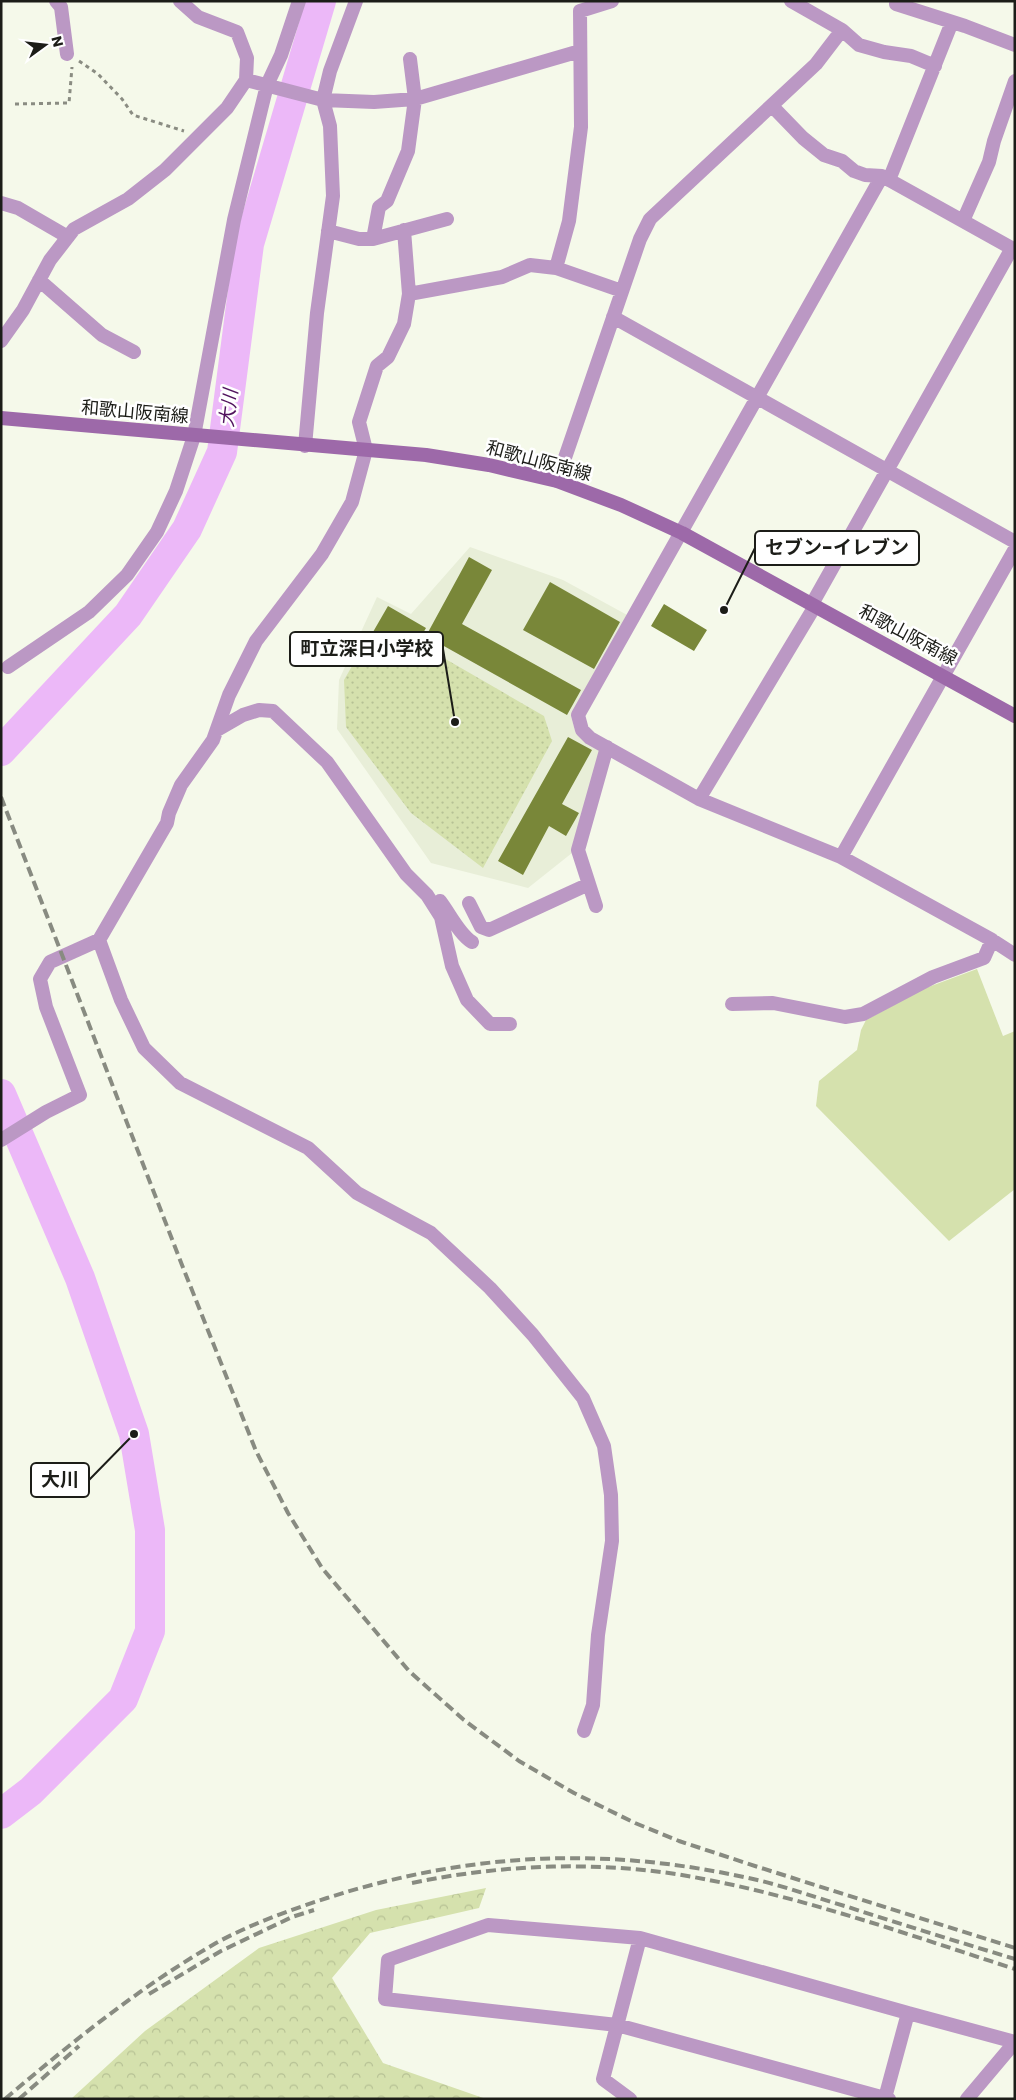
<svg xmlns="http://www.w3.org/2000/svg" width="1016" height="2100" font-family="Poppins,'Noto Sans JP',sans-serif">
<defs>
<pattern id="green-dots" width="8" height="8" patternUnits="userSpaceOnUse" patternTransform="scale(1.25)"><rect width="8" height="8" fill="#d5e1ad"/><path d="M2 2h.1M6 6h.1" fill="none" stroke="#b6c194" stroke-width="1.8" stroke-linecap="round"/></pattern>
<pattern id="forest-crowns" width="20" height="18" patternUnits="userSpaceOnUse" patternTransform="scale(1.25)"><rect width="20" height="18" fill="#d5e1ad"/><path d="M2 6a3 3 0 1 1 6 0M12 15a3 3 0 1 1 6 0" fill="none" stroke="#b6c194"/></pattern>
</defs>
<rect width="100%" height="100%" fill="#f5f9ea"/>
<!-- built -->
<path fill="#e8eed8" d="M 470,547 L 563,580 L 629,616 L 571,716 L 576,734 L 602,752 L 572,853 L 528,888 L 431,863 L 337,729 L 339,680 L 377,597 L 411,614 Z"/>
<!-- green -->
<path fill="url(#green-dots)" d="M 370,635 L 412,660 L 423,646 L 544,716 L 552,741 L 483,868 L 411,813 L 346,727 L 344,680 Z"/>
<!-- forest -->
<path fill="url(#forest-crowns)" d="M 486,1888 L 479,1908 L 370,1933 L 332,1978 L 383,2063 L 486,2099 L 71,2099 L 145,2031 L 259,1948 L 376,1910 Z"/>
<!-- pitch -->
<path fill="#d5e1ad" d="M 977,969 L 1003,1036 L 1015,1031 L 1015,1189 L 949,1241 L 816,1106 L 819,1081 L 857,1050 L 861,1030 L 866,1020 L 923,989 Z"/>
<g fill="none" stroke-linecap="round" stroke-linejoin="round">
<!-- river -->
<path stroke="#ecb8f8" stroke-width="30" d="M 1,751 L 128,615 L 187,529 L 222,452 L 249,244 L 321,1
M 1,1094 L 80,1278 L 134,1434 L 150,1530 L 150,1631 L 123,1699 L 31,1791 L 1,1814"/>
</g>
<!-- building -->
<path fill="#798739" d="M 469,557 L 492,570 L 462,624 L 581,690 L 567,715 L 426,636 Z
M 550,582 L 620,622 L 594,669 L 523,630 Z
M 664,604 L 707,630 L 694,651 L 651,626 Z
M 388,606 L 426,628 L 411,654 L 373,632 Z
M 568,737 L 592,750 L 562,804 L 579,813 L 566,836 L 549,826 L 523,875 L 498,861 Z"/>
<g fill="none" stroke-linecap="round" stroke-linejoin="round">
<!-- path -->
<path stroke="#8a8c82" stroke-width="3" stroke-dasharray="4 4" stroke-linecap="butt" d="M 79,61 L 98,74 L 122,99 L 133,115 L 184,131
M 15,104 L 69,103 L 72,67"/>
<!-- minor -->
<path stroke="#bb98c4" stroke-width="14" d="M 56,1 L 61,7 L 67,54
M 791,1 L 842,30 L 859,45 L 884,52 L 911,56 L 935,66
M 897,1 L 896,4 L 965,26 L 1015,45
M 246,80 L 323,100 L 374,102 L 415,99 L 580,51
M 772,106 L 803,138 L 824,155 L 842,161 L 854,171 L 865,175 L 882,176
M 889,180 L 952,22
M 1,203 L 18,208 L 68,237
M 963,221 L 989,162 L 994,141 L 1015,81
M 328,231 L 359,239 L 373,239 L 447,219
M 373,239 L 379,207 L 387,201 L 408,151 L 415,99 L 410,59
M 556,268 L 569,221 L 581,127 L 580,11 L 612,1
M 39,280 L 102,335 L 134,352
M 409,294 L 502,277 L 530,265 L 556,268 L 622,291
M 613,317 L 1015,542
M 1,341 L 23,310 L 50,260 L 74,229 L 128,199 L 165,170 L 227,108 L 246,80 L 247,58 L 237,32 L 198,17 L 180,1
M 305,446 L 317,313 L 333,196 L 330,126 L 323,100 L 330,71 L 356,1
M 557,481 L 640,239 L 650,219 L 816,64 L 842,30
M 812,604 L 1012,248
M 815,606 L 699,799 L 841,857 L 992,940 L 1015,955
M 8,667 L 89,612 L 127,575 L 157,532 L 176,491 L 194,436 L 234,220 L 267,85 L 281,55 L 299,1
M 217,730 L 243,715 L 259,710 L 273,711 L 327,762 L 406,874 L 427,895 L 441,917 L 452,966 L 467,1000 L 490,1024 L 510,1024
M 699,799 L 590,738 L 582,730 L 578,715 L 882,176 L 1015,250
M 841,857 L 1015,549
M 440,901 C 450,914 459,934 472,942
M 469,903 L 481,927 L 489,930 L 589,884
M 596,906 L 578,850 L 607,747
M 99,940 L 121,1000 L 144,1048 L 180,1083 L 308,1148 L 357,1193 L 431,1233 L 490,1288 L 533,1335 L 583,1398 L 604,1446 L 611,1495 L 612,1541 L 598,1635 L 593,1705 L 584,1731
M 732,1004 L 773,1003 L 845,1017 L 863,1014 L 933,977 L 984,958 L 992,940
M 1,1140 L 46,1112 L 80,1095 L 46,1007 L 40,979 L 50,962 L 99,940 L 167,823 L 169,813 L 181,785 L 213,740 L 229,695 L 256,641 L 322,554 L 352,502 L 366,450 L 359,422 L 377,366 L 388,357 L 404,324 L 409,294 L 404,230
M 908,2013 L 1015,2042
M 630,2099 L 603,2079 L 640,1938
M 885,2099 L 885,2098 L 908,2013 L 640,1938 L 488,1925 L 388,1960 L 385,1999 L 617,2025 L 885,2098 L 889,2099
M 967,2099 L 1015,2042"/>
<!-- secondary -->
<path stroke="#9d69a9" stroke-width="14" d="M 1,418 L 426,455 L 489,465 L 557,481 L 621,505 L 682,533 L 1015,716"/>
<!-- rail -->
<path stroke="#888b81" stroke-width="4" stroke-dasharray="10 5" stroke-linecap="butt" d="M 1,797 L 182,1265 L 256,1451 L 288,1513 L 322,1568 L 409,1671 L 464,1720 L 519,1761 L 574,1793 L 635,1823 L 679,1841 L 758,1867 L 1015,1948
M 412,1883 C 499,1865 588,1861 676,1874 C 792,1893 903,1933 1015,1969
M 149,1994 L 221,1951 L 292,1917 L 314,1910
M 5,2099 C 72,2042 140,1987 216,1943 C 251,1924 290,1910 327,1898 C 471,1852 606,1846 753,1879 C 785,1886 816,1898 848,1907 C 903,1925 959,1942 1015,1959
M 19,2099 L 79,2046"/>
</g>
<g text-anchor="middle" stroke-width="5" stroke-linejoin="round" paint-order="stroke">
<!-- street labels -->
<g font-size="18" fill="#1c1d18" stroke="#fff">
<text transform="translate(135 412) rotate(5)" y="6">和歌山阪南線</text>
<text transform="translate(539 461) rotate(15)" y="6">和歌山阪南線</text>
<text transform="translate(908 635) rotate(28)" y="6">和歌山阪南線</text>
</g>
<!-- water labels -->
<g font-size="19" font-style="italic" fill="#51135e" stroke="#fff">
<text transform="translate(228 408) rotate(-83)" y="7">大川</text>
</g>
</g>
<!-- callouts -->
<path fill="none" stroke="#1c1d18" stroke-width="2" d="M724 610L755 548M455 722L443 649M134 1434L89 1480"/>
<g fill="#1c1d18" stroke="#fff" stroke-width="2">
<circle cx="724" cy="610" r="5"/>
<circle cx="455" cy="722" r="5"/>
<circle cx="134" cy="1434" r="5"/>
</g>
<g fill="#fff" stroke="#1c1d18" stroke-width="2">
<rect x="755" y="531" width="164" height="34" rx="5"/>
<rect x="290" y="632" width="153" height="34" rx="5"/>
<rect x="31" y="1463" width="58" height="34" rx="5"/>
</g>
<g font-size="19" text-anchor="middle" font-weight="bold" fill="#1c1d18">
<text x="837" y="554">セブン-イレブン</text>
<text x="367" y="655">町立深日小学校</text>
<text x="60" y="1486">大川</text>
</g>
<!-- border -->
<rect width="1016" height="2100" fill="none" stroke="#1c1d18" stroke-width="5"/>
<!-- north arrow -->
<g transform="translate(45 45) rotate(75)" stroke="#ffffff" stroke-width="4" paint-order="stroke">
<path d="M0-4L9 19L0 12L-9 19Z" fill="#1c1d18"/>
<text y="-8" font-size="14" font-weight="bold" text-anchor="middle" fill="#1c1d18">N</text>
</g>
</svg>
